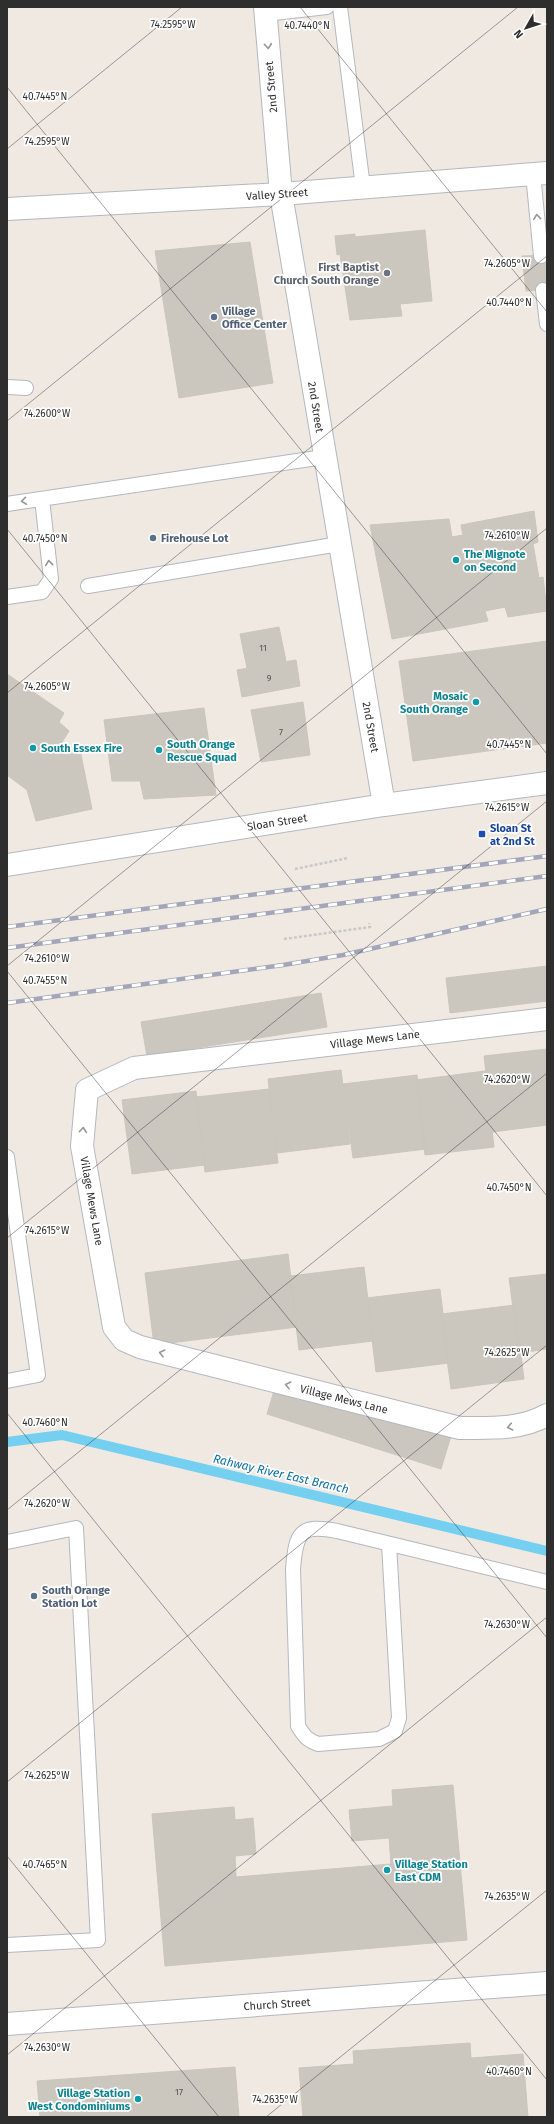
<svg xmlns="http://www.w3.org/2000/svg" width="554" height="2124" font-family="'Fira Sans',sans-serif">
<rect width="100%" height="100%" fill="#efe9e1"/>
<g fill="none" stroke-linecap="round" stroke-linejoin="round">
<!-- stream -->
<path stroke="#75cff0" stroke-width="10" d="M 7,1442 L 62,1435 L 547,1551"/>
</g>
<!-- building -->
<path fill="#cbc7bf" stroke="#cbc5ba" d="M 425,230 L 432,301 L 400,304 L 402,316 L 350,320 L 340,254 L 337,255 L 335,236 L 355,234 L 355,237 Z
M 250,242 L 273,383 L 179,398 L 155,251 Z
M 547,255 L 547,290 L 526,291 L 522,256 Z
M 534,511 L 538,542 L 533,544 L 539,578 L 543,577 L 547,611 L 508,617 L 505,607 L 485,611 L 488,621 L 392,639 L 370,525 L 449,519 L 452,537 L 463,535 L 461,525 Z
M 279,627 L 286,661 L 247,668 L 240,634 Z
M 547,641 L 547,743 L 413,761 L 399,661 Z
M 296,660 L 300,686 L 242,697 L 237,670 Z
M 7,674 L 64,713 L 59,722 L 69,731 L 59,747 L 61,750 L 79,745 L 92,809 L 36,821 L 27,790 L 7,775 Z
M 303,702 L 310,755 L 261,762 L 251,710 Z
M 204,708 L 216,795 L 144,799 L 140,781 L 112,781 L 104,720 Z
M 547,966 L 547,1001 L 450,1013 L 446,978 Z
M 321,993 L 327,1027 L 147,1056 L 141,1022 Z
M 547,1049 L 547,1125 L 493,1132 L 484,1056 Z
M 341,1070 L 350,1144 L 277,1153 L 268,1079 Z
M 485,1071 L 494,1147 L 425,1155 L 416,1080 Z
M 417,1075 L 426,1149 L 353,1158 L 343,1084 Z
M 269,1089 L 278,1163 L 205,1172 L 196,1097 Z
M 196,1091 L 205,1165 L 132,1174 L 122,1100 Z
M 288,1254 L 297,1327 L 154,1345 L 145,1273 Z
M 364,1267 L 373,1341 L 299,1350 L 290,1276 Z
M 547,1274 L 547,1349 L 519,1353 L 509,1278 Z
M 440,1289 L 449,1363 L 376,1372 L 367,1298 Z
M 515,1305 L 524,1379 L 451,1389 L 441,1314 Z
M 277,1381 L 451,1436 L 441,1469 L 267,1414 Z
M 453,1785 L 467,1940 L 165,1966 L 152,1814 L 234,1807 L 235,1820 L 253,1818 L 256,1854 L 235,1856 L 236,1877 L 391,1864 L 389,1838 L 352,1841 L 349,1810 L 393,1806 L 392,1790 Z
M 470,2043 L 471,2058 L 523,2054 L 528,2117 L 303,2117 L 299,2068 L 354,2064 L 353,2051 Z
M 235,2067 L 239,2117 L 40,2117 L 37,2081 Z"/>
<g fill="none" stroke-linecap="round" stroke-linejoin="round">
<defs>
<path id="lane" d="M 340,7 L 363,187
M 265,14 L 327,7
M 533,174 L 541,256
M 543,290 L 547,324
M 7,387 L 26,388
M 7,504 L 324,457
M 88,586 L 339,544
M 7,597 L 42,592 L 51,579 L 42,499
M 7,1157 L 38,1375 L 7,1381
M 7,1542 L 76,1528 L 98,1940 L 7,1945
M 389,1544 L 399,1718 L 395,1731 L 379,1739 L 318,1744 C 307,1740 304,1736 298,1726 L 293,1569 C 296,1532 300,1524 337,1531 L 547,1582"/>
<path id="street" d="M 265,7 L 281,194 L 384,805
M 7,865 L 384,805 L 547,783
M 547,1019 L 134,1068 L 87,1090 L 82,1146 L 114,1327 L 124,1340 L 140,1347 L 460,1428 C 490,1428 520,1430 547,1415
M 7,2024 L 547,1983"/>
<path id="secondary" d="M 7,209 L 281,194 L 547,173"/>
</defs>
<!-- lane casing -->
<use href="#lane" stroke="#b4b7c1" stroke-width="16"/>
<!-- street casing -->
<use href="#street" stroke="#b4b7c1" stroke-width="24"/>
<!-- secondary casing -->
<use href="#secondary" stroke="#b4b7c1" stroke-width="24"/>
<!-- path -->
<path stroke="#c9c9c9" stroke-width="2.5" stroke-dasharray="3 2" stroke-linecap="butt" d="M 295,869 L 348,858
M 284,939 L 370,927 L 369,923"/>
<!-- lane -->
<use href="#lane" stroke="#fff" stroke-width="14"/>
<!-- street -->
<use href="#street" stroke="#fff" stroke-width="22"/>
<!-- secondary -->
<use href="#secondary" stroke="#fff" stroke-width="22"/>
<defs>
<path id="rail" d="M 7,927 L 547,856
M 7,948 L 547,876
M 7,1003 L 283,965 L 343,955 L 547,909"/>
</defs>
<!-- rail casing -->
<use href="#rail" stroke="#a3a6b8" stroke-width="4.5"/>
<!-- rail -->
<use href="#rail" stroke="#fff" stroke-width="3" stroke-dasharray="9" stroke-linecap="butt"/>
</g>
<!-- one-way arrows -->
<defs><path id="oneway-chevron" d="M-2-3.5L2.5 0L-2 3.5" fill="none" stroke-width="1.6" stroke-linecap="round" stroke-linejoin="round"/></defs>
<g stroke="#969696">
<use href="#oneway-chevron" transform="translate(268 46) rotate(85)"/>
<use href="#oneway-chevron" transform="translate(537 217) rotate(-96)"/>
<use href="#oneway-chevron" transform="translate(24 501) rotate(172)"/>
<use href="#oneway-chevron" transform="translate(49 563) rotate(-96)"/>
<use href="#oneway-chevron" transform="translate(83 1130) rotate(-85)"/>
<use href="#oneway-chevron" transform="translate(162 1353) rotate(-166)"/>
<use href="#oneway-chevron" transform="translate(288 1385) rotate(-166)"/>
<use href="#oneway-chevron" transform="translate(510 1427) rotate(168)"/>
</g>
<!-- ticks -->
<path fill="none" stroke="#2e2e2e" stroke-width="1" stroke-opacity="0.45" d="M 300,7 L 547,312M 7,87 L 547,754M 7,149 L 182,7M 7,421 L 518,7M 7,529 L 547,1196M 7,693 L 547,256M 7,966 L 547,528M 7,971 L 547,1638M 7,1238 L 547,801M 7,1413 L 547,2080M 7,1510 L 547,1073M 7,1782 L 547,1345M 7,1856 L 219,2117M 7,2055 L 547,1617M 266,2117 L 547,1890"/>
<!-- markers -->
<circle fill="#6b7280" stroke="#fff" stroke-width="1.5" cx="387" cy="273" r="4"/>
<g fill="#5c6f8a" stroke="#fff" stroke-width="1.5">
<circle cx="214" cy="317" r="4"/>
<circle cx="153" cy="538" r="4"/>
<circle cx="34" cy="1596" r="4"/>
</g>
<g fill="#0f9aa8" stroke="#fff" stroke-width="1.5">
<circle cx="456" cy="560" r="4"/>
<circle cx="476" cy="702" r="4"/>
<circle cx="33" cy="748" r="4"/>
<circle cx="159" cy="750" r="4"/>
<circle cx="387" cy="1870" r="4"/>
<circle cx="138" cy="2099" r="4"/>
</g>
<rect fill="#1a4fb4" stroke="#fff" stroke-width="1.5" x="478" y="830" width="8" height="8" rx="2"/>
<g text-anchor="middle" stroke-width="3.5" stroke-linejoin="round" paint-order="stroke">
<!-- number labels -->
<g font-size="9" fill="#555452">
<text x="263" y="651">11</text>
<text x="269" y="681">9</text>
<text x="281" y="735">7</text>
<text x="179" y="2095">17</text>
</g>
<!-- street labels -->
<g font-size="11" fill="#2e2e2e" stroke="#fff">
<text transform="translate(271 87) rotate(-95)" y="4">2nd Street</text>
<text transform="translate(277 194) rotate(-4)" y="4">Valley Street</text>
<text transform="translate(316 407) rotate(81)" y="4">2nd Street</text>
<text transform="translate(371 727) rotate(80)" y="4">2nd Street</text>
<text transform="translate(277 822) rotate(-9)" y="4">Sloan Street</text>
<text transform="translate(375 1039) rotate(-7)" y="4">Village Mews Lane</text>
<text transform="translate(92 1201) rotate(80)" y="4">Village Mews Lane</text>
<text transform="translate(344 1399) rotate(14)" y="4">Village Mews Lane</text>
<text transform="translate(277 2004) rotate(-4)" y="4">Church Street</text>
</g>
<!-- worship labels -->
<g font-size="11" font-weight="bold" fill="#5b616d" stroke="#fff" text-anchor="end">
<text x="379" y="271">First Baptist<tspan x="379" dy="13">Church South Orange</tspan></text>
</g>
<!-- service labels -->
<g font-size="11" font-weight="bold" fill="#4e5e75" stroke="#fff" text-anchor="start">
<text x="222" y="315">Village<tspan x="222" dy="13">Office Center</tspan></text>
<text x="161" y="542">Firehouse Lot</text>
<text x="42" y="1594">South Orange<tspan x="42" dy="13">Station Lot</tspan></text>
</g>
<!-- culture labels -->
<g font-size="11" font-weight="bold" fill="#0d838f" stroke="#fff" text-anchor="start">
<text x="464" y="558">The Mignote<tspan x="464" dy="13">on Second</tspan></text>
<text x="468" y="700" text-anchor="end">Mosaic<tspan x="468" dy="13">South Orange</tspan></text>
<text x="167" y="748">South Orange<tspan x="167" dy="13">Rescue Squad</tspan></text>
<text x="41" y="752">South Essex Fire</text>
<text x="395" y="1868">Village Station<tspan x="395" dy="13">East CDM</tspan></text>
<text x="130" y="2097" text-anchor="end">Village Station<tspan x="130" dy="13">West Condominiums</tspan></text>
</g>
<!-- transit labels -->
<g font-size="11" font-weight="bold" fill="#164399" stroke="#fff" text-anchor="start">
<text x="490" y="832">Sloan St<tspan x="490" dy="13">at 2nd St</tspan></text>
</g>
<!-- water labels -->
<g font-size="12" font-style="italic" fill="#0d6fa3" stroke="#fff">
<text transform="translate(281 1474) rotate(13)" y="4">Rahway River East Branch</text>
</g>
</g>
<g font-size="10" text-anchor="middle" fill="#2e2e2e" stroke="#fff" stroke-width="3.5" stroke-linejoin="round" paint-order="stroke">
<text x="173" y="28">74.2595°W</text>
<text x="307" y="29">40.7440°N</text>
<text x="45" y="100">40.7445°N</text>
<text x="47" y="145">74.2595°W</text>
<text x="507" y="267">74.2605°W</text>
<text x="509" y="306">40.7440°N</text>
<text x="47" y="417">74.2600°W</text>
<text x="507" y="539">74.2610°W</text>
<text x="45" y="542">40.7450°N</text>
<text x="47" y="690">74.2605°W</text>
<text x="509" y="748">40.7445°N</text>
<text x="507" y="811">74.2615°W</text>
<text x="47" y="962">74.2610°W</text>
<text x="45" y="984">40.7455°N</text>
<text x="507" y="1083">74.2620°W</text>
<text x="509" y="1191">40.7450°N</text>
<text x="47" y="1234">74.2615°W</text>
<text x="507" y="1356">74.2625°W</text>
<text x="45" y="1426">40.7460°N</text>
<text x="47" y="1507">74.2620°W</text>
<text x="507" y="1628">74.2630°W</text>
<text x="47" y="1779">74.2625°W</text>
<text x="45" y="1868">40.7465°N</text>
<text x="507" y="1900">74.2635°W</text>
<text x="47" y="2051">74.2630°W</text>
<text x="509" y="2075">40.7460°N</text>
<text x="275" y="2103">74.2635°W</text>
</g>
<!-- border -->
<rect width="554" height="2124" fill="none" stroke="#2e2e2e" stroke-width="16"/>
<!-- north arrow -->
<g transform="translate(526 28) rotate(231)" stroke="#ffffff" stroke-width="3" paint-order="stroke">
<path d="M0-3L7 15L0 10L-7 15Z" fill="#2e2e2e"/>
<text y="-6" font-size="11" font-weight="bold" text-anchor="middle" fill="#2e2e2e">N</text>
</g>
</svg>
